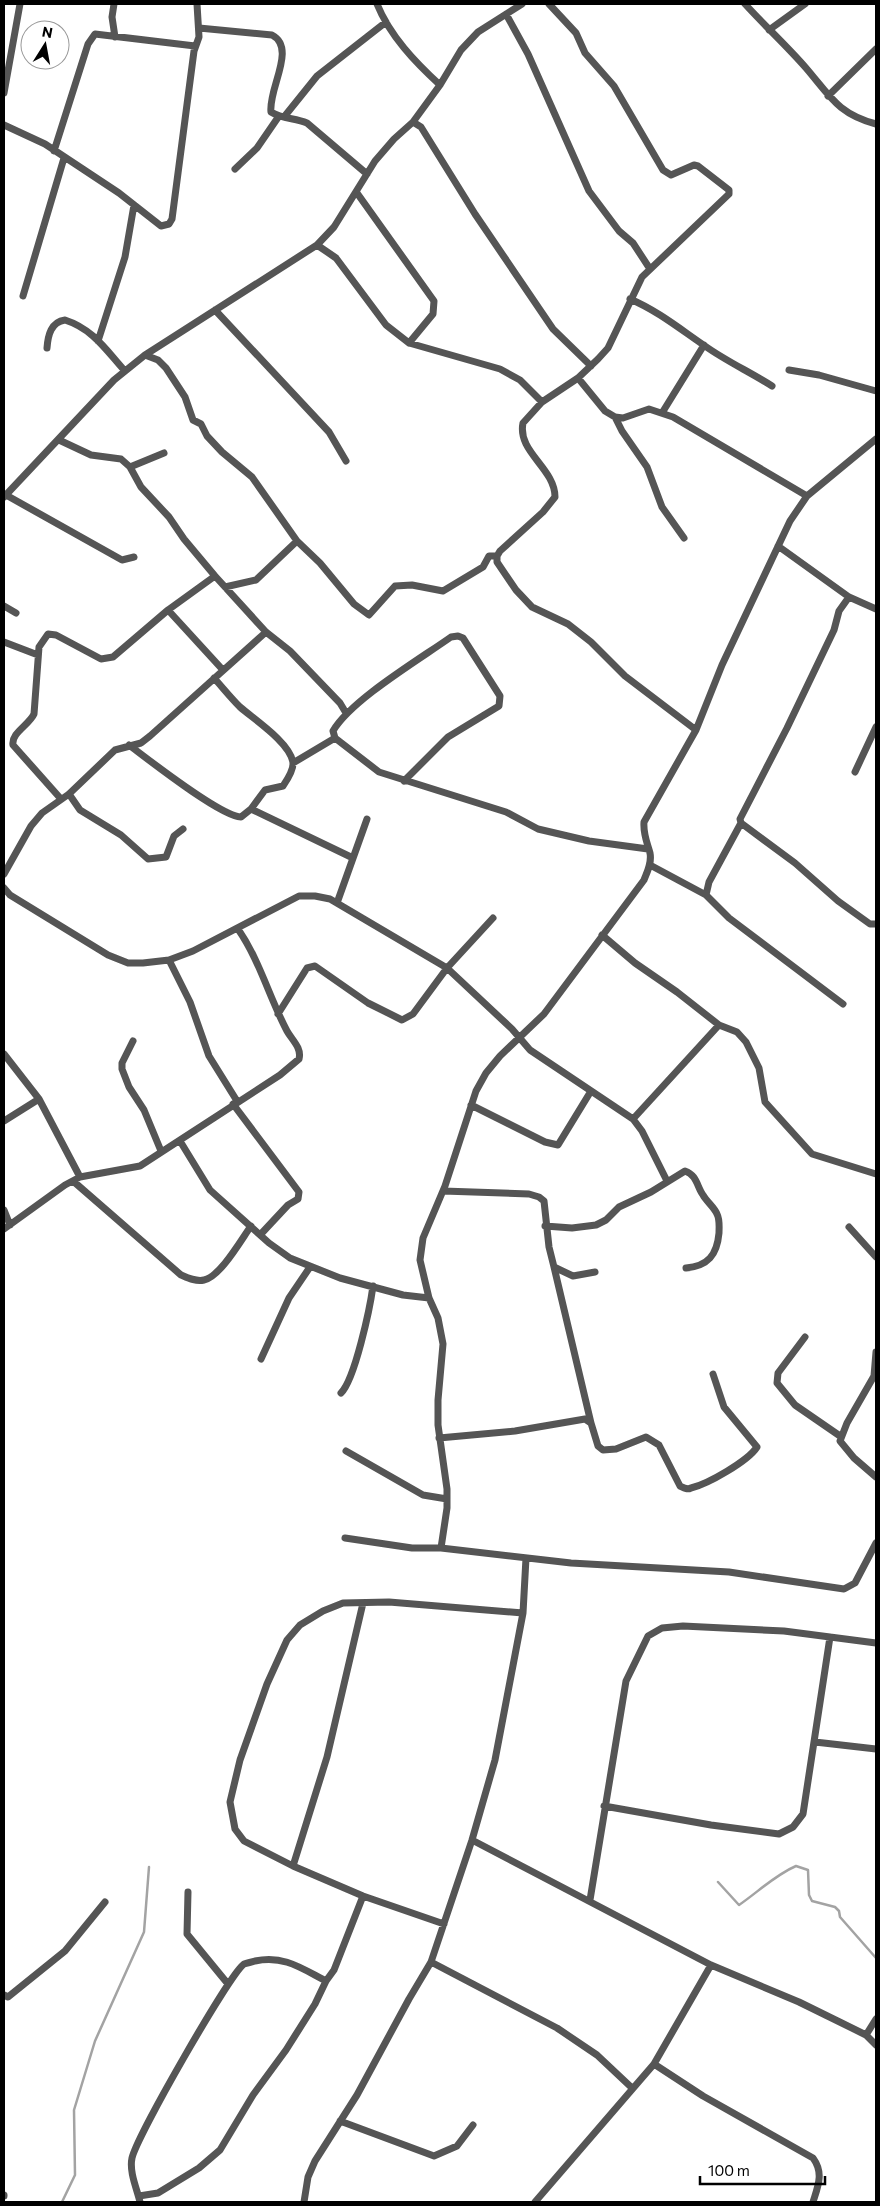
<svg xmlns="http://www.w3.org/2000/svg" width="880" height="2206" font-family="Commissioner,sans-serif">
<rect width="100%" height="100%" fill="#fff"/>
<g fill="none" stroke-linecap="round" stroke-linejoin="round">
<!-- stream -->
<path stroke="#a3a3a3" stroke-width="2.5" d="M 718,1882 L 739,1905 C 758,1892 775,1875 796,1866 L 808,1870 L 809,1895 L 812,1901 L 835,1907 L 839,1911 L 840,1917 L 876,1958
M 62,2202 L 75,2175 L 74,2110 L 95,2041 L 144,1932 L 149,1867"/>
<!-- minor -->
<path stroke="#555" stroke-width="7" d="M 114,4 L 112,17 L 115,37
M 377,4 C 390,36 415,62 440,85
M 549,4 L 576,33 L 585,53 L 614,86 L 663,170 L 671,175 L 694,165 L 698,166 L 729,190 L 729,194 L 642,277 L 608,348 L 598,359 L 578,378 L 542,402 L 523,423 C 517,452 555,468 555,497 L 543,512 L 500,551 L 497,556 L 497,562 L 516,590 L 532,607 L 568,624 L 591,642 L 625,676 L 696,730
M 745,4 C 765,26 787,46 806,68 C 830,96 838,114 876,124
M 506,14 L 528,54 L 589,191 L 619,231 L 633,243 L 650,269
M 199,28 L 272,35 C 297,48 268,89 271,112 C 282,119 295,118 307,123 L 367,174
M 769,30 L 805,4
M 4,93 L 20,4
M 828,96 L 876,49
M 284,117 L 317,76 L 386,22
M 413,122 L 421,127 L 475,214 L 553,329 L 591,366
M 4,125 L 45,144 L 119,193 L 161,226 L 169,224 L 172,219 L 194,51 L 199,37 L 197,4
M 54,151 L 88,44 L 95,34 L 195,46
M 235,169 L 257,148 L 279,116
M 357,193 L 434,301 L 433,314 L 409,343
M 317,245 L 336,258 L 386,325 L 409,343 L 500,369 L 520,380 L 542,402
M 23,296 L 64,158
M 630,299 C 658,311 680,329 705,346 C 726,361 750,372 772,386
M 215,310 L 329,432 L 346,461
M 98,341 L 125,257 L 134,205
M 47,348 C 48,335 51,322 65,320 C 93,329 106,350 125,371
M 145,355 L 158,360 L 166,368 L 185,397 L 193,420 L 201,424 L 207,436 L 222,452 L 252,477 L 297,541 L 320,563 L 354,604 L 369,615 L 395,586 L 412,585 L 443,591 L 483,567 L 489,556 L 497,556
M 789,370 L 819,375 L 876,391
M 578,378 L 605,411 L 615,417 L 623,418 L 649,409 L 673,417 L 807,496
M 662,413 L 704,345
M 615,417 L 622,431 L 647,467 L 662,507 L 684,538
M 59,440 L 91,455 L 121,459 L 130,467 L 141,487 L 169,517 L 184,539 L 215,576 L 266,632 L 290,651 L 340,703 L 346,713
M 130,467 L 164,453
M 6,495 L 122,560 L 134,557
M 4,497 L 114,380 L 145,355 L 317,245 L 334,227 L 375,161 L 394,139 L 413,122 L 440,85 L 461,50 L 478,32 L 522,4
M 778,546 L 849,597 L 876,609
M 225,587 L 256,580 L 297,541
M 849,597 L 839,611 L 834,630 L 787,728 L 740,819 L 741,823 L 795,863 L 838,901 L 870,924 L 876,924
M 4,606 L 16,613
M 168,610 L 222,669
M 4,642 L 38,655
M 214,678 C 223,688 231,698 240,707 C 255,720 289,742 293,762 C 294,770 287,780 283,786 L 265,790 L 251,809 L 353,858
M 129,745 C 149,760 220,816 241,817 L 251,809
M 293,763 L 335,738
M 855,772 L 876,727
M 404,781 L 448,737 L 499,706 L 500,696 L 463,638 L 458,636 L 451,637 C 420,659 351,700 333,731 L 335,738 L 379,772 L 506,812 L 538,829 L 589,841 L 648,849
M 69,794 L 80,810 L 121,835 L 148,859 L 166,857 L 174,836 L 183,829
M 61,799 L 13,745 C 11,733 29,725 34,714 L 39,647 L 48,634 L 56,635 L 101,659 L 113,657 L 168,610 L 215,576
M 741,823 L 709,882 L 706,895 L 729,918 L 843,1004
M 650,865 L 706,895
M 4,874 L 31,826 L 42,813 L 69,794 L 115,750 L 141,743 L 150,736 L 266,632
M 4,888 L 10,895 L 108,955 L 128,963 L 143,963 L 169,960 L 193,951 L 299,896 L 315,896 L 330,899 L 447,968 L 512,1029 L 530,1050 L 633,1119 L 642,1131 L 667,1181
M 337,903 L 367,819
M 602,935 L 635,963 L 677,992 L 719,1025 L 737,1032 L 746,1042 L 759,1068 L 765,1102 L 812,1154 L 876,1174
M 169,960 L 190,1002 L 209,1056 L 237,1101
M 278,1014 L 307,968 L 315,966 L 368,1003 L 402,1020 L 413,1014 L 447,968 L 493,918
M 133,1041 L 122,1063 L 122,1069 L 129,1087 L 144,1110 L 161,1151
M 4,1054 L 39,1099 L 80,1177
M 233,1104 L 299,1192 L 298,1199 L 288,1205 L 260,1235
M 471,1105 L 545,1142 L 558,1145 L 591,1091
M 633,1119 L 719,1025
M 4,1121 L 39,1099
M 180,1141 L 210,1190 L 269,1243 L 290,1258 L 340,1278 L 403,1295 L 429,1298
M 73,1181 L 181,1275 C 188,1278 196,1282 204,1280 C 220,1277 241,1240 251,1226
M 443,1191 L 529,1194 L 539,1197 L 544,1201 L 549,1247 L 554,1267 L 573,1276 L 595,1272
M 4,1210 L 10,1225
M 545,1226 L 572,1228 L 596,1225 L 606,1220 L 619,1207 L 651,1192 L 685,1171 C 697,1175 697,1187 703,1195 C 707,1202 714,1207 717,1214 C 720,1220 719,1227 719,1233 C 717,1255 708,1266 686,1268
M 849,1227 L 876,1257
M 4,1229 L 65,1185 L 80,1177 L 140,1166 L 280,1075 L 299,1059 C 302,1048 292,1040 287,1031 C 269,997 260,961 238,929
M 554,1267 L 591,1423
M 805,1337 L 778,1373 L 777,1383 L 795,1405 L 840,1436
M 876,1352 L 874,1376 L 847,1423 L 840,1441 L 854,1458 L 876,1477
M 261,1359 L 289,1298 L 310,1267
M 341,1393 C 355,1379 370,1308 373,1286
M 439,1438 L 515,1431 L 585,1419 L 591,1423 L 598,1446 L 603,1450 L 616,1449 L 646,1437 L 659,1445 L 680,1486 C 684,1488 687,1490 691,1488 C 708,1484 748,1461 757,1447 L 724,1407 L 713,1374
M 346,1451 L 423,1495 L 447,1499
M 345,1538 L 412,1548 L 441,1548 L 571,1563 L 729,1572 L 844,1589 L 855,1583 L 876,1543
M 441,1548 L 447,1508 L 447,1489 L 438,1425 L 438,1400 L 443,1344 L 438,1318 L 429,1298 L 420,1260 L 423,1238 L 445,1186 L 476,1091 L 486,1073 L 500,1056 L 544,1014 L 644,880 C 647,872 652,863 650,853 C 647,842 643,834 644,822 L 696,730 L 722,665 L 790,521 L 807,496 L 876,439
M 815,1742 L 876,1749
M 604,1806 L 711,1825 L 779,1834 L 793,1827 L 803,1814 L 830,1637
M 472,1840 L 711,1965 L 799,2002 L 866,2035 L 876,2045
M 293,1866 L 327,1757 L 363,1603
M 188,1892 L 187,1934 L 228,1984
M 590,1900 L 626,1681 L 648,1636 L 662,1628 L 683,1626 L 784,1631 L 876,1643
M 444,1924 L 363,1896 L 293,1866 L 244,1841 L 235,1829 L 230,1802 L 240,1760 L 267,1684 L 287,1640 L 300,1625 L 323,1611 L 343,1603 L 389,1602 L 523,1613
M 431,1962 L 557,2028 L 597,2055 L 631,2087
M 4,1995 L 8,1997 L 65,1951 L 105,1902
M 866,2035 L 876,2019
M 654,2064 L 703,2096 L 813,2158 C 824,2173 818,2186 813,2202
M 340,2121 L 434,2156 L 457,2146 L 473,2125
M 4,2195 L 4,2196
M 139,2196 L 158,2193 L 199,2168 L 220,2150 L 253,2095 L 286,2050 L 315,2004 L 326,1981 L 334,1970 L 363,1896
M 140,2202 C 137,2189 129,2172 132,2158 C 137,2136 229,1975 244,1964 C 247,1963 252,1962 255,1961 C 284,1955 301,1968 326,1981
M 304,2202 L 308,2177 L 315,2161 L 357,2095 L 409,1999 L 431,1962 L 472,1840 L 495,1760 L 523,1613 L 526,1558
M 535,2202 L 654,2064 L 711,1965"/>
</g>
<!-- border -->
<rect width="880" height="2206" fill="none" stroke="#000000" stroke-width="10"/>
<!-- north arrow -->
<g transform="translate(45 45) rotate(11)"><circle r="24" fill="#ffffff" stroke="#999999"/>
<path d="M0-4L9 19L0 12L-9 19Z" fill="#000000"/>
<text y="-8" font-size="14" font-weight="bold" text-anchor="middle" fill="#000000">N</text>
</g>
<!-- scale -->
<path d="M700 2176v8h125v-8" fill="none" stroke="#000000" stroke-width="2.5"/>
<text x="708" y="2176" font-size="15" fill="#000000" stroke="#ffffff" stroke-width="4" paint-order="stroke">100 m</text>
</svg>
